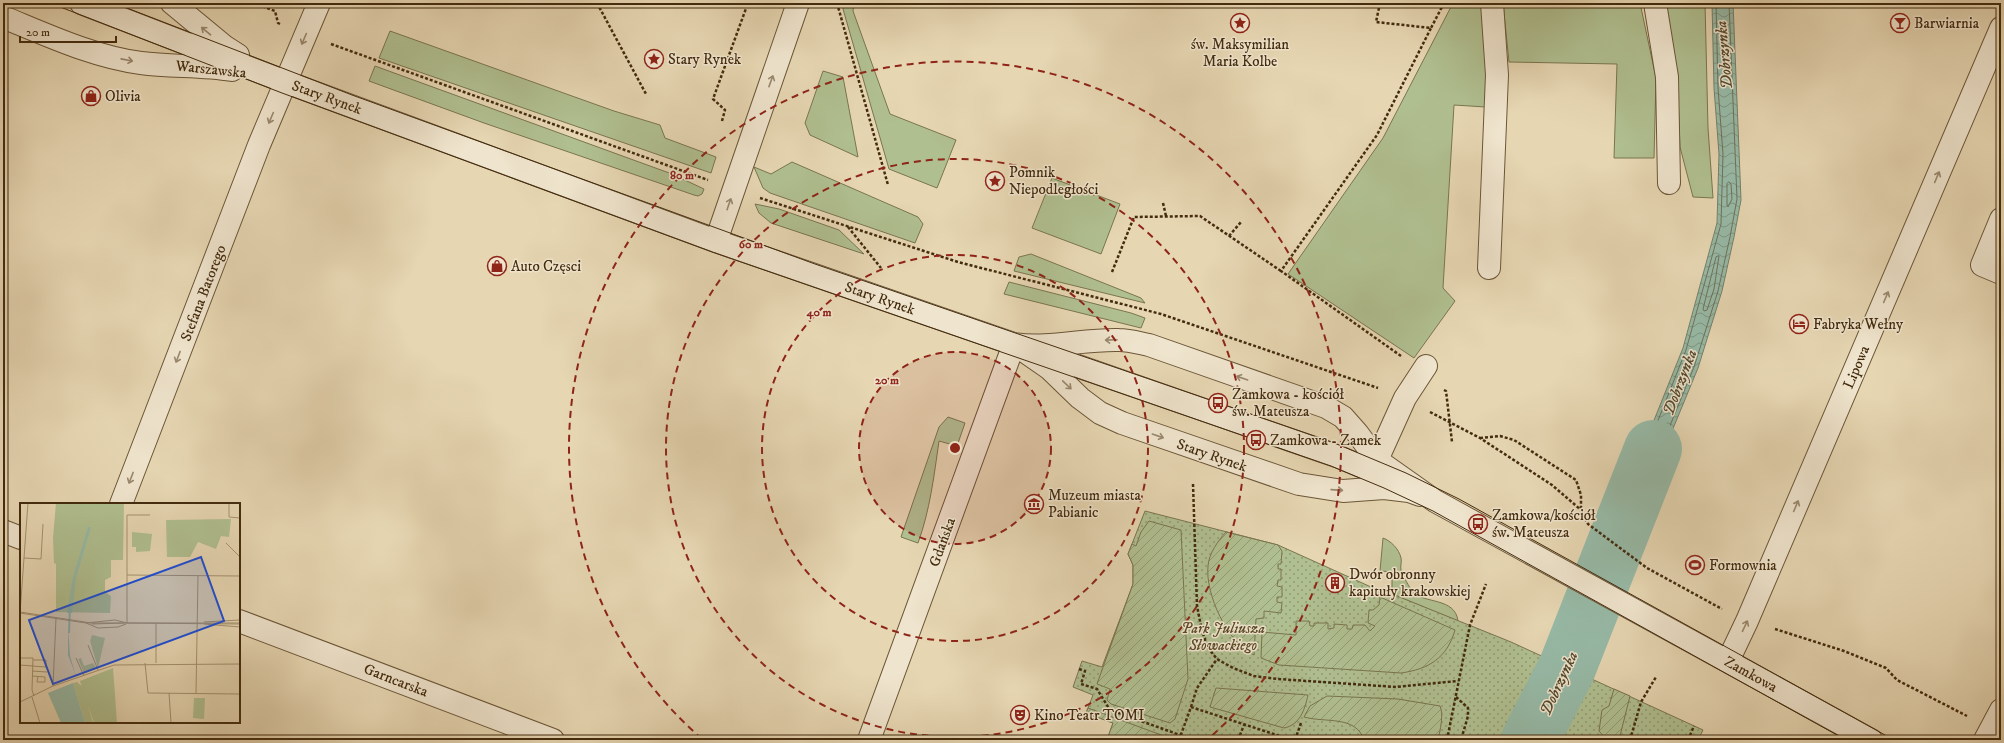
<svg xmlns="http://www.w3.org/2000/svg" width="2004" height="743" font-family="'IM FELL DW Pica',serif">
<defs>
<pattern id="park-dots" width="8" height="8" patternUnits="userSpaceOnUse"><rect width="8" height="8" fill="#b0bf90"/><path d="M2 2h.1M6 6h.1" fill="none" stroke="#919b74" stroke-width="1.8" stroke-linecap="round"/></pattern>
<pattern id="garden-furrows" width="10" height="10" patternUnits="userSpaceOnUse"><rect width="10" height="10" fill="#b0bf90"/><path d="M-1 1l2-2M0 10L10 0M9 11l2-2" fill="none" stroke="#919b74"/></pattern>
<pattern id="water-waves" width="16" height="10" patternUnits="userSpaceOnUse"><rect width="16" height="10" fill="#97baa7"/><path d="M0 5q4-4 8 0t8 0" fill="none" stroke="#7d9786"/></pattern>
</defs>
<rect width="100%" height="100%" fill="#e6d6b2"/>
<filter id="stains"><feTurbulence type="fractalNoise" baseFrequency=".005" numOctaves="4"/><feColorMatrix values="0 0 0 0 .2 0 0 0 0 .09 0 0 0 0 .02 0 0 0 .5 -.17"/></filter>
<radialGradient id="worn" r=".72"><stop offset=".6" stop-color="#630" stop-opacity="0"/><stop offset="1" stop-color="#630" stop-opacity=".3"/></radialGradient>
<!-- grass -->
<path fill="#b0bf90" stroke="#7a754f" d="M 845,3 L 854,3 L 853,11 L 890,114 L 956,140 L 937,188 L 889,169 L 843,9 Z
M 1453,3 L 1481,3 L 1488,83 L 1486,107 L 1454,105 L 1443,288 L 1455,301 L 1414,358 L 1288,274 L 1383,138 Z
M 1503,3 L 1640,3 L 1656,78 L 1654,158 L 1614,158 L 1617,64 L 1509,62 Z
M 1662,3 L 1705,3 L 1708,128 L 1713,198 L 1693,197 L 1680,147 L 1677,73 Z
M 390,31 L 614,111 L 660,125 L 665,138 L 716,157 L 711,173 L 379,58 Z
M 375,66 L 672,174 L 704,189 L 702,194 L 698,196 L 694,195 L 484,123 L 369,81 Z
M 823,71 L 843,77 L 858,157 L 810,135 L 805,123 Z
M 792,162 L 918,217 L 923,224 L 915,243 L 770,193 L 763,188 L 754,167 L 771,174 Z
M 1052,178 L 1120,204 L 1101,254 L 1032,228 Z
M 755,204 L 779,209 L 839,230 L 864,254 L 771,223 L 759,213 Z
M 1031,254 L 1141,298 L 1145,303 L 1014,271 L 1019,257 Z
M 1009,282 L 1131,313 L 1145,318 L 1141,328 L 1004,294 Z
M 948,417 L 965,423 L 957,446 L 939,441 C 934,476 930,510 918,543 L 901,537 L 939,427 Z
M 1383,538 C 1391,541 1399,549 1401,558 C 1402,562 1400,566 1401,570 C 1403,576 1409,587 1413,592 C 1424,604 1455,597 1458,621 L 1392,594 L 1392,572 L 1380,571 Z"/>
<!-- park -->
<path fill="url(#park-dots)" stroke="#7a754f" d="M 1145,511 L 1278,545 L 1391,596 L 1392,594 L 1511,642 L 1703,730 L 1698,740 L 1117,740 L 1108,737 L 1113,723 L 1086,713 L 1093,695 L 1073,687 L 1082,661 L 1102,667 L 1133,584 L 1133,565 L 1128,554 Z"/>
<!-- garden -->
<path fill="url(#garden-furrows)" stroke="#7a754f" d="M 1149,521 L 1181,530 L 1188,679 L 1175,719 L 1170,723 L 1111,704 L 1107,700 L 1110,689 L 1097,684 L 1133,584 L 1133,565 L 1128,554 L 1132,544 L 1136,546 L 1141,532 Z
M 1226,532 L 1278,545 L 1282,551 L 1281,564 L 1278,564 L 1278,569 L 1281,569 L 1281,580 L 1278,580 L 1277,586 L 1282,587 L 1282,597 L 1277,597 L 1277,602 L 1282,603 L 1281,613 L 1264,611 L 1264,618 L 1256,619 L 1254,655 C 1228,644 1205,594 1208,566 C 1209,553 1218,541 1226,532 Z
M 1380,597 L 1455,630 C 1447,658 1429,669 1401,673 L 1279,665 L 1261,658 L 1262,632 L 1296,635 L 1296,621 L 1309,621 L 1310,626 L 1314,626 L 1314,623 L 1328,623 L 1328,629 L 1334,628 L 1334,624 L 1347,625 L 1347,629 L 1352,629 L 1353,625 L 1365,625 L 1370,631 L 1375,626 L 1368,623 L 1369,610 L 1373,610 L 1379,605 Z
M 1216,688 L 1308,695 C 1305,709 1300,725 1284,728 L 1210,707 Z
M 1614,689 L 1630,696 L 1619,740 L 1607,740 L 1599,731 L 1602,710 L 1609,706 Z
M 1327,696 L 1398,699 L 1440,706 C 1444,714 1440,731 1438,740 L 1364,740 C 1356,715 1325,723 1304,717 L 1310,706 Z
M 1088,708 L 1164,736 L 1166,740 L 1117,740 L 1108,737 L 1113,723 L 1086,713 Z"/>
<!-- water -->
<path fill="url(#water-waves)" stroke="#75816a" d="M 1712,3 L 1733,3 L 1741,200 L 1734,237 L 1722,291 L 1698,368 L 1632,528 L 1614,520 L 1683,348 L 1717,223 L 1719,154 L 1714,88 Z
M 1543,658 L 1585,677 L 1576,697 L 1559,718 L 1559,726 L 1551,740 L 1511,740 L 1521,722 Z"/>
<g fill="none" stroke-linecap="round" stroke-linejoin="round">
<!-- shore -->
<path stroke="#6d725a" stroke-width="1" d="M 1716,3 L 1718,88 L 1723,154 L 1721,224 L 1686,350 L 1620,516 L 1621,519 L 1629,522 L 1631,521 L 1694,367 L 1718,291 L 1730,237 L 1737,199 L 1729,3
M 1729,182 L 1731,184 L 1732,199 L 1728,207 L 1727,205 L 1727,184 Z
M 1719,256 L 1714,289 L 1707,310 L 1704,311 L 1703,309 L 1716,257 Z
M 1516,740 L 1525,724 L 1529,709 L 1547,664 L 1580,680 L 1573,695 L 1556,716 L 1555,725 L 1548,740
M 1522,740 C 1534,719 1540,695 1548,672 L 1550,671 L 1574,683 L 1551,714 L 1550,724 L 1543,740
M 1529,740 L 1535,728 L 1552,680 L 1554,679 L 1564,684 L 1565,686 L 1546,712 L 1544,722 L 1538,733 L 1537,740"/>
<!-- river -->
<path stroke="#97baa7" stroke-width="58" d="M 1530,740 L 1567,668 L 1653,449"/>
<defs>
<path id="minor" d="M 81,3 L 286,82 L 716,241 L 1014,344 C 1050,349 1083,339 1119,340 C 1129,340 1139,343 1149,345 L 1326,407 L 1343,417 L 1358,434 L 1377,460 L 1435,501 L 1871,740
M 172,3 L 224,46 L 238,55
M 1655,3 L 1667,77 L 1669,183
M 3,17 C 47,35 94,57 141,63 C 171,67 202,65 232,70
M 2001,219 L 1982,265 L 2001,273
M 716,241 L 798,3
M 1489,268 L 1497,75 L 1492,3
M 1017,346 L 1050,369 L 1080,398 L 1100,413 L 1122,423 L 1299,484 L 1343,491 L 1384,488 L 1409,491 L 1420,495
M 1038,352 L 1339,457 L 1389,478
M 1377,460 L 1405,398 L 1426,366
M 121,504 L 259,145 L 319,3
M 3,531 L 21,538
M 239,621 L 553,740
M 1728,661 L 1747,621 L 2001,28
M 869,740 L 1014,344
M 1985,740 L 2001,710"/>
</defs>
<!-- minor casing -->
<use href="#minor" stroke="#6c5637" stroke-width="24"/>
<!-- path -->
<path stroke="#432b0e" stroke-width="2.5" stroke-dasharray="3 2" stroke-linecap="butt" d="M 253,3 L 275,11 L 278,23 L 280,24
M 597,3 L 646,94
M 837,3 L 888,185
M 1380,3 L 1376,22 L 1431,28 L 1444,3
M 331,44 L 708,180
M 722,121 L 725,110 L 713,99 L 748,3
M 760,198 L 958,262 L 1161,314 L 1378,388
M 1163,203 L 1166,216
M 848,227 L 881,268
M 1229,236 L 1241,222
M 1112,272 L 1134,217 L 1200,216 L 1281,271
M 1401,356 L 1281,271 L 1377,135 L 1431,28
M 1444,390 L 1446,391 L 1452,442
M 1430,412 L 1480,438 L 1552,485 L 1581,510 L 1588,524 L 1647,568 L 1722,609
M 1480,438 L 1500,436 L 1514,440 L 1576,480 L 1581,495 L 1581,510
M 1193,484 L 1197,606 L 1202,631 L 1208,648 L 1217,659 L 1233,668 L 1254,676 L 1278,679 L 1396,687 L 1457,681
M 1775,629 L 1844,651 L 1886,668 L 1897,680 L 1967,716
M 1079,669 L 1085,671 L 1081,684 L 1097,689 L 1110,710 L 1180,735
M 1456,697 L 1468,708 L 1468,716 L 1461,740
M 1191,707 L 1197,688 L 1217,659
M 1179,740 L 1191,707 L 1292,740
M 1238,740 L 1244,725
M 1295,740 L 1301,723
M 1447,740 L 1470,625 L 1486,584
M 1630,740 L 1641,702 L 1656,677
M 1688,740 L 1694,726"/>
<!-- minor -->
<use href="#minor" stroke="#efe4cd" stroke-width="22"/>
<!-- tram -->
<path stroke="#432b0e" stroke-width="1" d="M 50,3 L 282,93 L 712,252 L 1331,466 L 1384,488 L 1433,511 L 1846,740
M 114,3 L 352,95 L 815,264 L 1332,442 L 1406,473 L 1459,499 L 1894,740"/>
</g>
<!-- one-way arrows -->
<defs><path id="oneway-shaft" d="M-6 0H5M1.5-3L5.5 0L1.5 3" fill="none" stroke-width="1.6" stroke-linecap="round" stroke-linejoin="round"/></defs>
<g stroke="#99886e">
<use href="#oneway-shaft" transform="translate(206 31) rotate(-140)"/>
<use href="#oneway-shaft" transform="translate(304 39) rotate(113)"/>
<use href="#oneway-shaft" transform="translate(127 60) rotate(11)"/>
<use href="#oneway-shaft" transform="translate(771 81) rotate(-70)"/>
<use href="#oneway-shaft" transform="translate(271 118) rotate(113)"/>
<use href="#oneway-shaft" transform="translate(1937 177) rotate(-67)"/>
<use href="#oneway-shaft" transform="translate(729 204) rotate(-71)"/>
<use href="#oneway-shaft" transform="translate(1886 297) rotate(-67)"/>
<use href="#oneway-shaft" transform="translate(1111 340) rotate(178)"/>
<use href="#oneway-shaft" transform="translate(178 357) rotate(111)"/>
<use href="#oneway-shaft" transform="translate(1242 378) rotate(-161)"/>
<use href="#oneway-shaft" transform="translate(1067 385) rotate(44)"/>
<use href="#oneway-shaft" transform="translate(1158 436) rotate(19)"/>
<use href="#oneway-shaft" transform="translate(131 478) rotate(111)"/>
<use href="#oneway-shaft" transform="translate(1337 490) rotate(4)"/>
<use href="#oneway-shaft" transform="translate(1796 506) rotate(-67)"/>
<use href="#oneway-shaft" transform="translate(1745 626) rotate(-65)"/>
</g>
<!-- distance rings -->
<circle cx="955" cy="448" r="96" fill="#8f2418" fill-opacity=".12"/>
<g fill="none" stroke="#8f2418" stroke-width="2" stroke-dasharray="7 5">
<circle cx="955" cy="448" r="96"/>
<circle cx="955" cy="448" r="193"/>
<circle cx="955" cy="448" r="289"/>
<path d="M702 739A386 386 0 1 1 1208 739"/>
</g>
<!-- icons -->
<defs>
<symbol id="sight-ring" viewBox="-11 -11 22 22"><circle r="9.5" fill="#efe4cd" stroke="#8f2418" stroke-width="1.5"/><path d="M0-6L1.8-2.2L6-1.7L2.9 1.2L3.7 5.4L0 3.3L-3.7 5.4L-2.9 1.2L-6-1.7L-1.8-2.2Z" fill="#8f2418"/></symbol>
<symbol id="bar-ring" viewBox="-11 -11 22 22"><circle r="9.5" fill="#efe4cd" stroke="#8f2418" stroke-width="1.5"/><path d="M-6-5H6L.8 .8V4.5H3.5V6h-7V4.5H-.8V.8Z" fill="#8f2418"/></symbol>
<symbol id="shop-ring" viewBox="-11 -11 22 22"><circle r="9.5" fill="#efe4cd" stroke="#8f2418" stroke-width="1.5"/><path d="M-5-2.5h2.3a2.7 3.5 0 0 1 5.4 0H5L5.5 6h-11ZM-1.5-2.5h3a1.5 2.3 0 0 0-3 0Z" fill="#8f2418"/></symbol>
<symbol id="hotel-ring" viewBox="-11 -11 22 22"><circle r="9.5" fill="#efe4cd" stroke="#8f2418" stroke-width="1.5"/><path d="M-6-4.5h1.5V1H6V5H4.5V3h-9V5H-6ZM-4 0a1.8 1.8 0 1 1 3.6 0ZM.5 0V-2.5h3Q6-2.5 6 0Z" fill="#8f2418"/></symbol>
<symbol id="bus-ring" viewBox="-11 -11 22 22"><circle r="9.5" fill="#efe4cd" stroke="#8f2418" stroke-width="1.5"/><path d="M-5-6H5V4H4V6H2V4H-2V6H-4V4H-5ZM-3.5-4V0h7V-4ZM-3.5 1.2v1.5H-2V1.2ZM2 1.2v1.5H3.5V1.2Z" fill="#8f2418"/></symbol>
<symbol id="museum-ring" viewBox="-11 -11 22 22"><circle r="9.5" fill="#efe4cd" stroke="#8f2418" stroke-width="1.5"/><path d="M0-6L6-3V-2H-6V-3ZM-5-1h2V3h-2ZM-1-1h2V3h-2ZM3-1h2V3H3ZM-6 4H6V6H-6Z" fill="#8f2418"/></symbol>
<symbol id="stadium-ring" viewBox="-11 -11 22 22"><circle r="9.5" fill="#efe4cd" stroke="#8f2418" stroke-width="1.5"/><path d="M0-5a6.5 5 0 1 0 0 10a6.5 5 0 1 0 0-10ZM-3.5-1.8h7v3.6h-7Z" fill="#8f2418"/></symbol>
<symbol id="building-ring" viewBox="-11 -11 22 22"><circle r="9.5" fill="#efe4cd" stroke="#8f2418" stroke-width="1.5"/><path d="M-4-6H4V6H1V3H-1V6H-4ZM-2.5-4.3h1.7v1.8h-1.7ZM.8-4.3h1.7v1.8H.8ZM-2.5-1h1.7V.8h-1.7ZM.8-1h1.7V.8H.8Z" fill="#8f2418"/></symbol>
<symbol id="theatre-ring" viewBox="-11 -11 22 22"><circle r="9.5" fill="#efe4cd" stroke="#8f2418" stroke-width="1.5"/><path d="M-5-5.5Q0-4 5-5.5V0Q5 5 0 6Q-5 5-5 0ZM-3.3-2.5H-1v1.5H-3.3ZM1-2.5H3.3v1.5H1ZM-2.8 1Q0 5.5 2.8 1Z" fill="#8f2418"/></symbol>
</defs>
<g fill-rule="evenodd">
<use href="#sight-ring" x="1229" y="12" width="22" height="22"/>
<use href="#bar-ring" x="1889" y="12" width="22" height="22"/>
<use href="#sight-ring" x="643" y="48" width="22" height="22"/>
<use href="#shop-ring" x="80" y="85" width="22" height="22"/>
<use href="#sight-ring" x="984" y="170" width="22" height="22"/>
<use href="#shop-ring" x="486" y="255" width="22" height="22"/>
<use href="#hotel-ring" x="1788" y="313" width="22" height="22"/>
<use href="#bus-ring" x="1207" y="392" width="22" height="22"/>
<use href="#bus-ring" x="1245" y="429" width="22" height="22"/>
<use href="#museum-ring" x="1023" y="493" width="22" height="22"/>
<use href="#bus-ring" x="1467" y="513" width="22" height="22"/>
<use href="#stadium-ring" x="1684" y="554" width="22" height="22"/>
<use href="#building-ring" x="1324" y="572" width="22" height="22"/>
<use href="#theatre-ring" x="1009" y="704" width="22" height="22"/>
</g>
<g text-anchor="middle" stroke-width="3" stroke-linejoin="round" paint-order="stroke">
<!-- poi labels -->
<g font-size="15" fill="#432b0e" stroke="#efe4cd" text-anchor="start">
<text x="1914" y="28">Barwiarnia</text>
<text x="1240" y="49" text-anchor="middle">św. Maksymilian<tspan x="1240" dy="17">Maria Kolbe</tspan></text>
<text x="668" y="64">Stary Rynek</text>
<text x="105" y="101">Olivia</text>
<text x="1009" y="177">Pomnik<tspan x="1009" dy="17">Niepodległości</tspan></text>
<text x="511" y="271">Auto Częsci</text>
<text x="1813" y="329">Fabryka Wełny</text>
<text x="1232" y="399">Zamkowa - kościół<tspan x="1232" dy="17">św. Mateusza</tspan></text>
<text x="1270" y="445">Zamkowa - Zamek</text>
<text x="1048" y="500">Muzeum miasta<tspan x="1048" dy="17">Pabianic</tspan></text>
<text x="1492" y="520">Zamkowa/kościół<tspan x="1492" dy="17">św. Mateusza</tspan></text>
<text x="1709" y="570">Formownia</text>
<text x="1349" y="579">Dwór obronny<tspan x="1349" dy="17">kapituły krakowskiej</tspan></text>
<text x="1034" y="720">Kino Teatr TOMI</text>
</g>
<!-- street labels -->
<g font-size="15" fill="#432b0e" stroke="#efe4cd">
<text transform="translate(211 69) rotate(6)" y="5">Warszawska</text>
<text transform="translate(327 97) rotate(20)" y="5">Stary Rynek</text>
<text transform="translate(203 293) rotate(-69)" y="5">Stefana Batorego</text>
<text transform="translate(880 298) rotate(19)" y="5">Stary Rynek</text>
<text transform="translate(1856 367) rotate(-67)" y="5">Lipowa</text>
<text transform="translate(1212 455) rotate(19)" y="5">Stary Rynek</text>
<text transform="translate(942 542) rotate(-70)" y="5">Gdańska</text>
<text transform="translate(1751 674) rotate(29)" y="5">Zamkowa</text>
<text transform="translate(396 680) rotate(21)" y="5">Garncarska</text>
</g>
<!-- park labels -->
<g font-size="15" font-style="italic" fill="#594928" stroke="#efe4cd">
<text x="1223" y="633">Park Juliusza<tspan x="1223" dy="17">Słowackiego</tspan></text>
</g>
<!-- water labels -->
<g font-size="16" font-style="italic" fill="#54482d" stroke="#efe4cd">
<text transform="translate(1723 55) rotate(-95)" y="6">Dobrzynka</text>
<text transform="translate(1679 382) rotate(-69)" y="6">Dobrzynka</text>
<text transform="translate(1558 683) rotate(-65)" y="6">Dobrzynka</text>
</g>
</g>
<!-- overview -->
<g transform="translate(20 503)">
<rect width="220" height="220" fill="#e6d6b2"/>
<path d="M 211,16 L 209,34 L 201,33 L 196,46 L 178,39 L 170,54 L 147,54 L 146,17 ZM 112,29 L 132,31 L 130,48 L 116,49 L 116,44 L 112,44 ZM 72,132 L 85,135 L 78,165 L 70,138 ZM 61,155 L 64,163 L 73,160 L 76,165 L 64,170 L 58,156 ZM 174,195 L 185,195 L 184,216 L 173,215 Z" fill="#b0bf90"/>
<path d="M 36,0 L 104,0 L 103,57 L 91,57 L 91,74 L 85,77 L 85,89 L 91,93 L 90,110 L 36,109 L 36,61 L 34,60 L 33,35 ZM 93,165 L 97,220 L 74,220 L 60,178 ZM 57,179 L 63,184 L 73,220 L 65,220 L 53,180 Z" fill="#b0bf90"/>
<path d="M 68,50 L 73,60 L 65,63 L 65,68 L 74,76 L 69,76 L 62,69 ZM 87,92 L 90,106 L 87,110 L 81,93 Z" fill="#b0bf90"/>
<path d="M 68,24 L 71,24 L 56,75 L 52,110 L 47,110 L 53,74 ZM 48,124 L 50,153 L 56,173 L 48,152 ZM 53,180 L 65,220 L 41,220 L 28,190 Z" fill="#97baa7"/>
<path fill="none" stroke="#97baa7" stroke-width="2" d="M 49,130 L 50,103"/>
<path fill="none" stroke="#a59270" stroke-width="1" d="M 209,0 L 209,14 L 220,15M 206,40 L 220,54M 4,55 L 21,56 L 23,21M 107,72 L 220,73M 0,109 L 71,120 L 220,120M 0,110 L 8,0M 0,110 L 66,120 L 78,125 L 98,124 L 106,121M 184,119 L 220,117M 66,120 L 95,117 L 107,120 L 220,121M 107,120 L 107,12 L 130,12M 136,120 L 136,160M 72,121 L 104,120M 184,121 L 220,124M 68,142 L 78,167M 0,155 L 13,155 L 12,187 L 14,193M 56,155 L 64,173M 125,160 L 128,190 L 220,191M 0,162 L 13,163M 12,163 L 26,164 L 26,157 L 13,157M 12,168 L 27,169M 12,173 L 25,174 L 25,179 L 17,179 L 18,173M 33,183 L 36,115M 149,190 L 151,220M 176,191 L 178,73M 12,194 L 20,220M 0,199 L 33,183 L 94,162 L 220,161"/>
<path fill="#1d4ed8" fill-opacity="0.15" stroke="#1d4ed8" stroke-width="2" d="M 181,54 L 204,118 L 33,181 L 9,117 Z"/>
<rect width="220" height="220" fill="none" stroke="#432b0e" stroke-width="2"/>
</g>
<circle cx="955" cy="448" r="6" fill="#8f2418" stroke="#efe4cd" stroke-width="2"/>
<g font-size="12" text-anchor="middle" font-weight="bold" fill="#8f2418" stroke="#efe4cd" stroke-width="3" stroke-linejoin="round" paint-order="stroke">
<text x="682" y="179">80 m</text>
<text x="751" y="248">60 m</text>
<text x="819" y="316">40 m</text>
<text x="887" y="384">20 m</text>
</g>
<!-- margin -->
<rect width="2004" height="743" fill="none" stroke="#e6d6b2" stroke-width="16"/>
<rect x="4" y="4" width="1996" height="735" fill="none" stroke="#432b0e" stroke-width="2"/>
<rect x="8" y="8" width="1988" height="727" fill="none" stroke="#432b0e"/>
<!-- scale -->
<path d="M20 36v6h96v-6" fill="none" stroke="#432b0e" stroke-width="2"/>
<text x="26" y="36" font-size="12" fill="#432b0e" stroke="#efe4cd" stroke-width="3" paint-order="stroke">20 m</text>
<rect width="100%" height="100%" filter="url(#stains)"/>
<rect width="100%" height="100%" fill="url(#worn)"/>
</svg>
